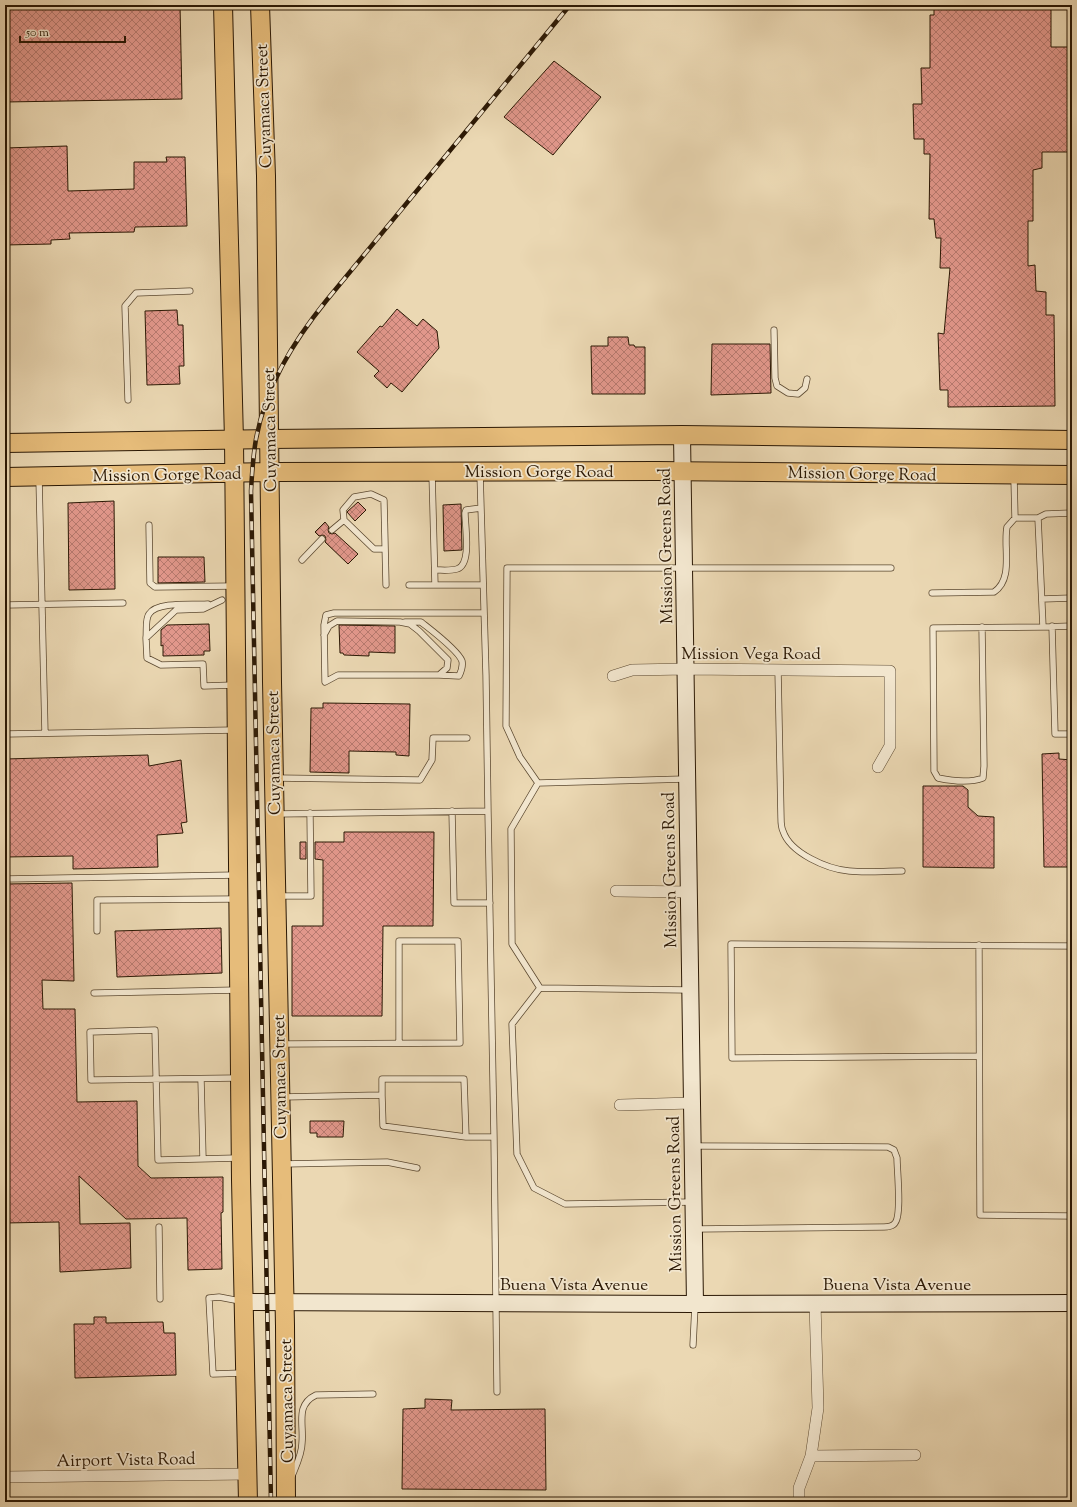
<svg xmlns="http://www.w3.org/2000/svg" width="1077" height="1507" font-family="'Sorts Mill Goudy',serif">
<defs>
<pattern id="building-cross-hatch" width="8" height="8" patternUnits="userSpaceOnUse"><rect width="8" height="8" fill="#e1978b"/><path d="M0 0l8 8M0 8l8-8" fill="none" stroke="#b77a6f"/></pattern>
</defs>
<rect width="100%" height="100%" fill="#ebd8b3"/>
<filter id="stains"><feTurbulence type="fractalNoise" baseFrequency=".005" numOctaves="4"/><feColorMatrix values="0 0 0 0 .2 0 0 0 0 .09 0 0 0 0 .02 0 0 0 .5 -.17"/></filter>
<radialGradient id="worn" r=".72"><stop offset=".6" stop-color="#630" stop-opacity="0"/><stop offset="1" stop-color="#630" stop-opacity=".3"/></radialGradient>
<!-- building -->
<path fill="url(#building-cross-hatch)" stroke="#2b1804" d="M 5,5 L 180,5 L 182,99 L 5,102 Z
M 934,5 L 1051,5 L 1051,47 L 1069,47 L 1070,152 L 1042,152 L 1042,168 L 1033,170 L 1033,221 L 1028,221 L 1028,266 L 1035,265 L 1036,291 L 1046,292 L 1046,315 L 1054,315 L 1055,406 L 948,407 L 948,390 L 940,390 L 938,333 L 944,334 L 950,268 L 940,268 L 941,238 L 936,238 L 934,219 L 929,219 L 930,154 L 924,154 L 924,139 L 914,139 L 913,104 L 922,104 L 921,68 L 930,68 L 930,15 L 934,15 Z
M 554,61 L 601,97 L 553,155 L 504,117 Z
M 67,146 L 68,191 L 134,189 L 134,162 L 167,162 L 166,157 L 185,157 L 187,226 L 135,227 L 134,232 L 69,233 L 70,239 L 51,240 L 51,244 L 5,245 L 5,148 Z
M 397,309 L 417,326 L 423,319 L 437,331 L 439,348 L 402,392 L 391,383 L 387,388 L 374,376 L 379,371 L 357,352 L 380,326 L 382,327 Z
M 177,310 L 178,325 L 183,325 L 184,366 L 179,366 L 180,384 L 147,385 L 145,311 Z
M 608,337 L 628,337 L 629,345 L 634,345 L 635,347 L 645,347 L 645,394 L 592,394 L 591,346 L 608,346 Z
M 712,344 L 770,344 L 771,393 L 711,395 Z
M 114,501 L 115,589 L 69,590 L 68,503 Z
M 358,502 L 366,510 L 355,521 L 347,512 Z
M 461,504 L 462,550 L 444,551 L 443,505 Z
M 325,522 L 329,527 L 328,530 L 329,533 L 332,534 L 335,533 L 358,554 L 348,564 L 325,542 L 326,540 L 325,536 L 323,535 L 319,536 L 315,532 Z
M 158,557 L 204,557 L 205,582 L 158,583 Z
M 209,624 L 210,651 L 204,651 L 204,655 L 163,656 L 163,645 L 161,646 L 161,630 L 167,625 Z
M 339,625 L 395,626 L 395,653 L 369,652 L 369,656 L 344,655 L 343,653 L 340,653 Z
M 323,703 L 410,704 L 409,756 L 396,755 L 396,752 L 349,751 L 349,773 L 310,772 L 311,708 L 323,708 Z
M 1059,753 L 1059,759 L 1072,760 L 1072,867 L 1044,867 L 1042,754 Z
M 148,755 L 149,766 L 181,760 L 187,822 L 181,823 L 183,833 L 157,835 L 158,867 L 73,869 L 73,856 L 5,857 L 5,759 Z
M 923,786 L 963,786 L 968,790 L 968,807 L 978,816 L 994,817 L 994,868 L 923,867 Z
M 344,832 L 434,832 L 433,926 L 383,926 L 382,1016 L 292,1016 L 292,926 L 323,926 L 323,860 L 315,859 L 315,842 L 344,842 Z
M 300,842 L 306,842 L 306,859 L 300,859 Z
M 72,883 L 74,981 L 42,980 L 43,1009 L 75,1009 L 77,1102 L 137,1101 L 138,1166 L 151,1178 L 223,1177 L 223,1212 L 221,1213 L 222,1269 L 188,1270 L 187,1218 L 126,1219 L 79,1176 L 80,1224 L 130,1223 L 131,1268 L 60,1272 L 59,1222 L 5,1223 L 5,884 Z
M 221,928 L 222,973 L 117,977 L 115,931 Z
M 310,1121 L 344,1121 L 343,1137 L 317,1137 L 317,1133 L 310,1133 Z
M 94,1317 L 106,1317 L 106,1323 L 163,1322 L 164,1333 L 175,1333 L 176,1375 L 75,1378 L 74,1324 L 94,1324 Z
M 425,1399 L 452,1400 L 451,1410 L 545,1409 L 546,1490 L 402,1489 L 403,1409 L 425,1408 Z"/>
<g fill="none" stroke-linecap="round" stroke-linejoin="round">
<defs>
<path id="lane" d="M 774,330 L 775,378 L 777,386 L 788,393 L 798,394 L 805,388 L 807,379
M 128,400 L 125,306 L 136,293 L 190,291
M 432,473 L 435,585
M 39,478 L 45,733
M 1014,478 L 1015,518 L 1038,518 L 1043,627 L 1072,626
M 1038,518 L 1046,514 L 1072,513
M 344,520 L 374,549 L 385,549
M 149,525 L 150,583 L 155,587 L 234,586
M 332,530 L 344,520 L 343,510 L 354,497 L 371,494 L 384,500 L 386,585
M 302,560 L 322,539
M 435,570 C 442,570 450,571 457,569 C 472,565 465,526 465,513 L 466,510 L 481,508
M 409,585 L 483,585
M 932,593 L 994,592 C 1014,579 1003,547 1007,527 L 1015,518
M 1042,599 L 1072,598
M 222,600 L 203,609 L 176,610 L 146,638 L 147,658 L 161,665 L 203,664 L 204,686 L 235,685
M 5,605 L 123,603
M 405,622 L 421,622 C 431,630 458,650 462,661 C 463,666 461,672 459,676 L 439,675
M 1052,626 L 1055,734 L 1072,734
M 982,627 L 984,766 L 983,778 C 970,783 952,781 938,778 L 934,771 L 933,628 L 1043,627
M 324,635 L 329,626 L 337,621 L 400,622 L 410,624 L 419,631 L 448,660 L 447,668 L 439,675 L 338,675 L 325,682 L 324,625 L 326,615 L 334,613 L 484,613
M 146,638 C 147,631 145,619 149,614 C 157,601 194,605 208,604
M 778,670 L 781,818 C 781,822 781,827 783,831 C 790,853 827,869 849,871 C 866,873 884,871 902,871
M 5,734 L 235,730
M 276,778 L 420,780 L 432,760 L 433,738 L 467,738
M 685,779 L 538,783 L 520,757 L 506,726 L 507,568 L 891,568
M 538,783 L 511,829 L 512,944 L 540,988 L 688,990
M 452,811 L 454,903 L 490,903
M 488,811 L 494,1137 L 497,1392
M 276,814 L 488,811 L 486,675 L 480,473
M 5,879 L 237,875
M 278,896 L 311,896 L 310,813
M 97,931 L 97,900 L 236,899
M 979,945 L 980,1215 L 1072,1216
M 540,988 L 512,1024 L 517,1154 L 534,1188 L 565,1204 L 693,1202
M 94,993 L 238,990
M 281,1044 L 460,1043 L 458,941 L 399,941 L 399,1043
M 979,1056 L 732,1058 L 731,944 L 1072,946
M 237,1078 L 91,1080 L 90,1032 L 155,1030 L 158,1160 L 238,1158
M 201,1079 L 203,1159
M 382,1095 L 383,1126 L 466,1137
M 282,1097 L 382,1095 L 382,1079 L 464,1079 L 466,1137 L 494,1137
M 694,1146 L 888,1147 L 894,1150 L 897,1158 C 897,1170 902,1215 895,1223 C 893,1226 887,1227 884,1227 L 696,1229
M 283,1164 L 387,1162 L 417,1168
M 159,1227 L 160,1299
M 240,1301 L 219,1297 L 209,1298 L 213,1374 L 243,1373
M 693,1345 L 695,1306
M 292,1476 C 296,1466 302,1454 302,1443 C 304,1424 295,1405 316,1395 L 373,1394"/>
<path id="street" d="M 613,676 L 632,670 L 686,669 L 890,671 L 890,746 L 878,767
M 616,891 L 689,892
M 620,1105 L 692,1103
M 811,1456 L 915,1455
M 5,1477 L 248,1474
M 799,1502 L 799,1488 L 811,1456 L 818,1408 L 815,1303"/>
<path id="secondary" d="M 682,435 L 695,1304
M 243,1302 L 695,1304 L 1072,1303"/>
<path id="primary" d="M 223,5 L 234,440 L 241,1180 L 248,1502
M 260,5 L 266,176 L 272,682 L 285,1326 L 286,1502
M 5,443 L 270,439 L 682,435 L 1072,440
M 5,477 L 270,472 L 656,471 L 1072,475"/>
</defs>
<!-- lane casing -->
<use href="#lane" stroke="#5b4830" stroke-width="7"/>
<!-- street casing -->
<use href="#street" stroke="#5b4830" stroke-width="12"/>
<!-- secondary casing -->
<use href="#secondary" stroke="#2b1804" stroke-width="18"/>
<!-- primary casing -->
<use href="#primary" stroke="#2b1804" stroke-width="20"/>
<!-- lane -->
<use href="#lane" stroke="#f2e6ce" stroke-width="5.5"/>
<!-- street -->
<use href="#street" stroke="#f2e6ce" stroke-width="11"/>
<!-- secondary -->
<use href="#secondary" stroke="#f2e6ce" stroke-width="16"/>
<!-- primary -->
<use href="#primary" stroke="#e6bc7a" stroke-width="18"/>
<defs>
<path id="rail" d="M 271,1502 L 251,491 C 252,473 253,456 256,439 C 266,386 293,342 326,301 L 570,5"/>
</defs>
<!-- rail casing -->
<use href="#rail" stroke="#2b1804" stroke-width="4.5"/>
<!-- rail -->
<use href="#rail" stroke="#f2e6ce" stroke-width="3" stroke-dasharray="9" stroke-linecap="butt"/>
</g>
<g text-anchor="middle" stroke-width="3.5" stroke-linejoin="round" paint-order="stroke">
<!-- street labels -->
<g font-size="17" fill="#2b1804" stroke="#f2e6ce">
<text transform="translate(263 106) rotate(-92)" y="6">Cuyamaca Street</text>
<text transform="translate(269 430) rotate(-91)" y="6">Cuyamaca Street</text>
<text x="539" y="477">Mission Gorge Road</text>
<text transform="translate(862 473) rotate(1)" y="6">Mission Gorge Road</text>
<text transform="translate(167 474) rotate(-1)" y="6">Mission Gorge Road</text>
<text transform="translate(665 546) rotate(-91)" y="6">Mission Greens Road</text>
<text x="751" y="659">Mission Vega Road</text>
<text transform="translate(273 753) rotate(-91)" y="6">Cuyamaca Street</text>
<text transform="translate(669 870) rotate(-91)" y="6">Mission Greens Road</text>
<text transform="translate(279 1077) rotate(-91)" y="6">Cuyamaca Street</text>
<text transform="translate(674 1194) rotate(-91)" y="6">Mission Greens Road</text>
<text x="574" y="1290">Buena Vista Avenue</text>
<text x="897" y="1290">Buena Vista Avenue</text>
<text transform="translate(286 1401) rotate(-91)" y="6">Cuyamaca Street</text>
<text transform="translate(126 1459) rotate(-1)" y="6">Airport Vista Road</text>
</g>
</g>
<!-- margin -->
<rect width="1077" height="1507" fill="none" stroke="#ebd8b3" stroke-width="20"/>
<rect x="6" y="6" width="1065" height="1495" fill="none" stroke="#2b1804" stroke-width="2"/>
<rect x="10" y="10" width="1057" height="1487" fill="none" stroke="#2b1804"/>
<!-- scale -->
<path d="M20 36v6h105v-6" fill="none" stroke="#2b1804" stroke-width="2"/>
<text x="26" y="36" font-size="12" fill="#2b1804" stroke="#f2e6ce" stroke-width="3" paint-order="stroke">50 m</text>
<rect width="100%" height="100%" filter="url(#stains)"/>
<rect width="100%" height="100%" fill="url(#worn)"/>
</svg>
